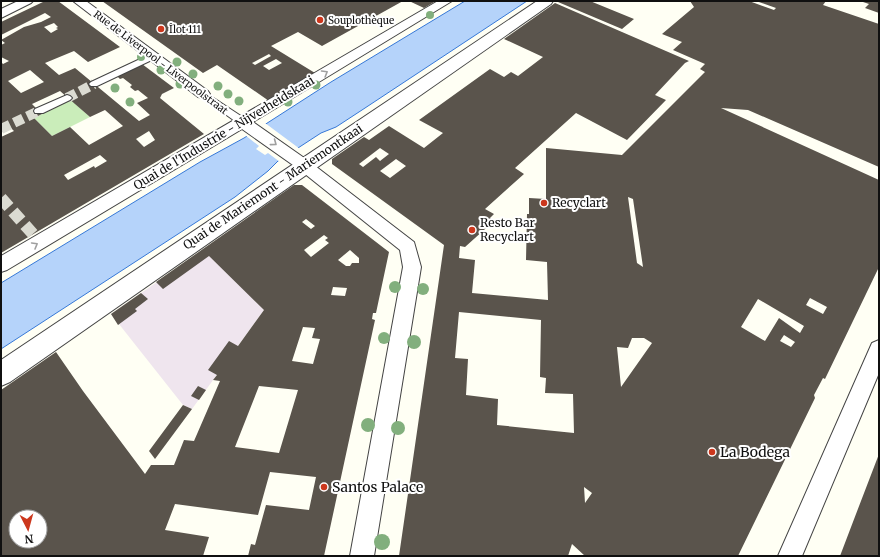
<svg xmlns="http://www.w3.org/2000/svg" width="880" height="557" font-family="Merriweather,serif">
<rect width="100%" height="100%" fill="#fffff4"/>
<!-- industrial -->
<path fill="#efe5ee" d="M 203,250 L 264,310 L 192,409 L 183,405 L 111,314 Z"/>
<!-- green -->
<path fill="#caedba" d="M 71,100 L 90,117 L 52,136 L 34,118 Z"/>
<!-- water -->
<path fill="#b5d3fa" stroke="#3678d7" d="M 465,1 L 527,1 L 362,110 L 336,127 L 321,133 L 278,161 L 268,171 L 235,197 L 1,349 L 1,283 L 200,162 L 244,138 L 331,82 Z"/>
<!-- pier -->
<path fill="#fffff4" d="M 265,123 L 300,149 L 280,162 L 268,153 L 265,155 L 256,149 L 259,146 L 245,135 Z"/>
<!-- building -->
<path fill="#5a544c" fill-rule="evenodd" d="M 45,1 L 58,1 L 120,47 L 88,62 L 74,51 L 45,63 L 59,75 L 75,68 L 139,121 L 150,115 L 137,103 L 148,98 L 138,90 L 135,91 L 130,87 L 132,85 L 123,78 L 120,79 L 117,76 L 142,64 L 174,88 L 162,94 L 160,98 L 204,134 L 1,253 L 1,137 L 14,131 L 11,128 L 1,132 L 1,62 L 3,64 L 9,61 L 1,57 L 1,45 L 5,43 L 1,40 L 24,27 L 41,22 L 51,17 L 45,13 L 1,35 L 1,22 ZM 54,23 L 58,27 L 56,28 L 58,29 L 51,33 L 44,27 ZM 30,70 L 44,82 L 21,93 L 8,81 ZM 60,91 L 90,117 L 105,110 L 123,126 L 89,145 L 70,127 L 52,136 L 34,118 L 42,114 L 32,104 ZM 149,131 L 155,140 L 144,147 L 136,139 ZM 100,155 L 107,161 L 95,168 L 94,166 L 68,180 L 64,175 Z
M 102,1 L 403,1 L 322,46 L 298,32 L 271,46 L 315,73 L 269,101 L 217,65 L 203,73 ZM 269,54 L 271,56 L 255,65 L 252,63 ZM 276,59 L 282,63 L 269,70 L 263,66 Z
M 409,1 L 436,1 L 424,8 Z
M 559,1 L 590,1 L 634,19 L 622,29 L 558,2 Z
M 690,1 L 749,1 L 774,10 L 776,8 L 756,1 L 826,1 L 823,5 L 879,24 L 879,167 L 748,110 L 721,108 L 879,180 L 879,267 L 825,379 L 823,378 L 814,395 L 815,398 L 738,556 L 585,556 L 572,544 L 568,556 L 399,556 L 444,245 L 332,164 L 332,159 L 364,137 L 369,140 L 389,126 L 424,148 L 443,133 L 419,120 L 490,69 L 504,77 L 511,72 L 518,76 L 543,57 L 504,39 L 555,3 L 689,61 L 685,63 L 655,95 L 666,100 L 627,140 L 576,113 L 515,168 L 524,174 L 485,209 L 494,214 L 490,218 L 494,221 L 465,247 L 460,246 L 459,258 L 475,260 L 472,293 L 548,300 L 547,262 L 526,260 L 527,214 L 529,214 L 529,198 L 546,199 L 546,148 L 622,155 L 705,72 L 700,69 L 705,64 L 673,50 L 682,42 L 662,34 L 694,7 ZM 380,148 L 389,154 L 380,161 L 376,157 L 363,167 L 359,164 ZM 396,159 L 406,166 L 390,178 L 380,171 ZM 628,197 L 633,199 L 643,267 L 637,263 ZM 810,298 L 827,307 L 823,314 L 806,305 ZM 758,299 L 804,326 L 800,333 L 779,318 L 765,341 L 741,327 ZM 459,312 L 541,320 L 540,377 L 546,378 L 545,393 L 573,394 L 574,433 L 497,425 L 498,399 L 466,395 L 468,359 L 455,358 ZM 784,335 L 795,342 L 791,347 L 780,341 ZM 632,338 L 644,338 L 652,343 L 621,387 L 617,347 L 628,348 ZM 584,487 L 592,493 L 585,503 Z
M 860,1 L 879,1 L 879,13 L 865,8 L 869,4 Z
M 294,185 L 302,185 L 389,252 L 376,313 L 373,313 L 372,319 L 375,320 L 324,556 L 248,556 L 251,544 L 255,545 L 266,505 L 309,510 L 316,477 L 270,472 L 258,515 L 175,504 L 165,530 L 209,537 L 203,556 L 1,556 L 1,390 L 56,352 L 83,391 L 145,474 L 151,465 L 174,465 L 184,440 L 194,441 L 220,381 L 213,380 L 217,375 L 208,370 L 229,341 L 238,346 L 264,310 L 209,256 L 163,289 L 156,282 ZM 306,219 L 315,226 L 311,229 L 302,222 ZM 324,235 L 328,238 L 325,240 L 329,243 L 311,257 L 304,250 ZM 350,250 L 359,258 L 359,263 L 352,263 L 350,266 L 346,266 L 338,260 ZM 333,287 L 347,288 L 345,296 L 331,295 ZM 303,327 L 315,328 L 312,338 L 320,339 L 313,364 L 292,361 ZM 259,386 L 298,390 L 279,453 L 235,447 ZM 16,517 L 40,517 L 40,541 L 16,541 Z
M 141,293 L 148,299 L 135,309 L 137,311 L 118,325 L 111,314 Z
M 198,386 L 206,390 L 199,400 L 191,396 Z
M 183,405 L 192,409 L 155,459 L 149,451 Z
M 879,454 L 879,556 L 840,556 L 856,514 Z"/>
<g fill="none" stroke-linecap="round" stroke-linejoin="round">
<!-- pedestrian-tunnel-far1 -->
<path stroke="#dbdbd2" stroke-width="10" stroke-dasharray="10 4.5" stroke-linecap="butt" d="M 67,98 L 94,84
M 1,129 L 39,111"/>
<!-- pedestrian-tunnel -->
<path stroke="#dbdbd2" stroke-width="12" stroke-dasharray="12 6" stroke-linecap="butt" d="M 1,198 L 33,234"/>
<defs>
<path id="pedestrian" d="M 153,53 L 156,54 L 158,56 L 156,58 L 97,86 L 91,86 L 89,84 L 91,82 Z
M 203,91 L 247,120 L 248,122 L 247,124 L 239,124 L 200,96 L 198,94 Z
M 67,95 L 70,96 L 72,98 L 70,100 L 43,113 L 35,113 L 34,111 L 35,109 Z"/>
<path id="minor" d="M 18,1 L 33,1 L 31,3 L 1,18 L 1,9 Z
M 73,1 L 86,1 L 208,91 L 210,94 L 208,97 L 203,98 L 198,97 Z
M 438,1 L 452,1 L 253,122 L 310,162 L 414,242 L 421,267 L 374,556 L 350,556 L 403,267 L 400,250 L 300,170 L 242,129 L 7,270 L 1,272 L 1,256 Z
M 879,340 L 879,373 L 802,556 L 778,556 L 872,343 Z"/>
<path id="tertiary" d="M 537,1 L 553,1 L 551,4 L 10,382 L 1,386 L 1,360 Z"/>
</defs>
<!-- pedestrian casing -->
<use href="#pedestrian" stroke="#434343" stroke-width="2"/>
<!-- minor casing -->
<use href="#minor" stroke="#434343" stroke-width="2"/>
<!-- tertiary casing -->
<use href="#tertiary" stroke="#434343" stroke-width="2"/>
<!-- pedestrian -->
<use href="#pedestrian" fill="#fff" fill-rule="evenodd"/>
<!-- minor -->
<use href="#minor" fill="#fff" fill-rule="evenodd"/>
<!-- tertiary -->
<use href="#tertiary" fill="#fff" fill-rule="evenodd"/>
</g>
<!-- trees -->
<g fill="#82af7d">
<circle cx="430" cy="15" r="4"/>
<circle cx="141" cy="57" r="4"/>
<circle cx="177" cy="62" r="4.5"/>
<circle cx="161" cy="70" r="4.5"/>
<circle cx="193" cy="74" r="4.5"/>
<circle cx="180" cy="84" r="4.5"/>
<circle cx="316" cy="85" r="4.5"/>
<circle cx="218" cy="86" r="4.5"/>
<circle cx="115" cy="88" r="4.5"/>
<circle cx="228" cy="94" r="4.5"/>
<circle cx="239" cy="101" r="4.5"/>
<circle cx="130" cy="102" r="4.5"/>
<circle cx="288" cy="102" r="4.5"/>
<circle cx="395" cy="287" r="6"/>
<circle cx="423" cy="289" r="6"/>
<circle cx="384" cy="338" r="6"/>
<circle cx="414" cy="342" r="7"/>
<circle cx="368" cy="425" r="7"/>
<circle cx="398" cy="428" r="7"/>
<circle cx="382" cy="542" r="8"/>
</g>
<!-- one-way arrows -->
<defs><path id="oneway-chevron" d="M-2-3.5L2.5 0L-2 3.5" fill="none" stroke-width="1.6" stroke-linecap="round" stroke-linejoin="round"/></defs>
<g stroke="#9f9f9f">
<use href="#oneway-chevron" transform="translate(325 73) rotate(-31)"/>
<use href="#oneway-chevron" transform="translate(274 143) rotate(37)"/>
<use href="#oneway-chevron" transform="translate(35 245) rotate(-30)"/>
</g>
<!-- markers -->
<g fill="#cc371d" stroke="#fff" stroke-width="1.5">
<circle cx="320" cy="20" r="4"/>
<circle cx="161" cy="29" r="4"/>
<circle cx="544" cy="203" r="4"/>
<circle cx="472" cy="230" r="4"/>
<circle cx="712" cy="452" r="4"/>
<circle cx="324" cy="487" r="4"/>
</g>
<g text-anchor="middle" stroke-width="4" stroke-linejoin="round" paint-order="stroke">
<!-- far-poi labels -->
<g font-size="10" fill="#101010" stroke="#fff" text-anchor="start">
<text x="328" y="24">Souplothèque</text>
<text x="169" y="33">Îlot 111</text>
</g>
<!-- far-street labels -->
<g font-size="10" fill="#101010" stroke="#fff">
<text transform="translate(161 62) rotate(37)" y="4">Rue de Liverpool - Liverpoolstraat</text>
</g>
<!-- street labels -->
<g font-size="12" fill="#101010" stroke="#fff">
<text transform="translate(224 133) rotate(-31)" y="4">Quai de l'Industrie - Nijverheidskaai</text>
<text transform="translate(273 187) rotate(-34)" y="4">Quai de Mariemont - Mariemontkaai</text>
</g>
<!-- poi labels -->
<g font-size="12" fill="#101010" stroke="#fff" text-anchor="start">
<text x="552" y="207">Recyclart</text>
<text x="480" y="227">Resto Bar<tspan x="480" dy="14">Recyclart</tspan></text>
</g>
<!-- near-poi labels -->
<g font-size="14" fill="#101010" stroke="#fff" text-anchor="start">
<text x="720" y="457">La Bodega</text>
<text x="332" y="492">Santos Palace</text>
</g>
</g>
<!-- border -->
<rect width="880" height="557" fill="none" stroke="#101010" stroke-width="4"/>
<!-- north arrow -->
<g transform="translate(28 529) rotate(174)"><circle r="19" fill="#ffffff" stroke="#9f9f9f"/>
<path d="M0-3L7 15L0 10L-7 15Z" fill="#cc371d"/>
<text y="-6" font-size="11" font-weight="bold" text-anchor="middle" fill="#101010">N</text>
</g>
</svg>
